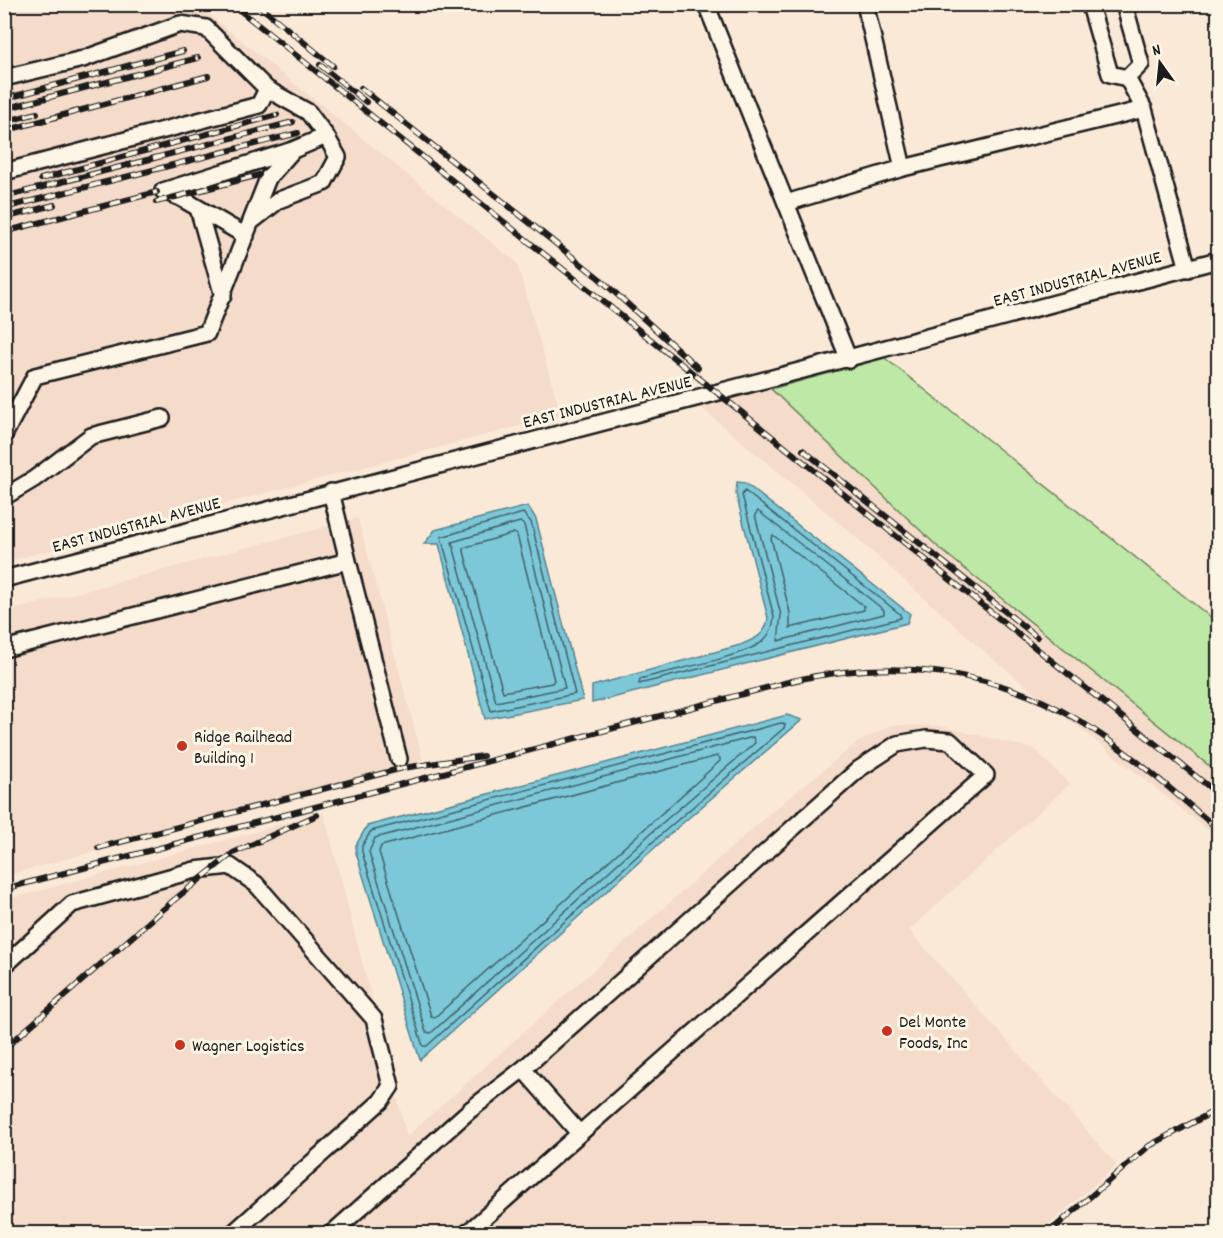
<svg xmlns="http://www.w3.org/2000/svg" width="1223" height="1238" font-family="Dekko,sans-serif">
<rect width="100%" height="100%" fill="#fbe9d8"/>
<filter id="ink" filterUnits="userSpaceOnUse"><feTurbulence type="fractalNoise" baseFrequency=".0167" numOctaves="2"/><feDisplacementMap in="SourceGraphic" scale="12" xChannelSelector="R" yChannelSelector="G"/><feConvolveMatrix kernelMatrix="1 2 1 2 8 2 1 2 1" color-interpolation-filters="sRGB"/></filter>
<g filter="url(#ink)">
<!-- built -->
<path fill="#f5dbca" d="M 5,5 L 197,5 L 517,263 L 561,415 L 5,562 Z
M 771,389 L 939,548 L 1218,773 L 1218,838 L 994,660 L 852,534 L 699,406 Z
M 358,518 L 423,760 L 5,876 L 5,612 Z
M 891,725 L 941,726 L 1034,749 L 1070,784 L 909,930 L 1117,1165 L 1039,1233 L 5,1234 L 5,900 L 324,813 L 407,1136 L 769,814 L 858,742 Z"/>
<!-- green -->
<path fill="#bee8a5" stroke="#6d8260" stroke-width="1.5" d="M 885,358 L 1218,623 L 1218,773 L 939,548 L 771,389 Z"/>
<!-- water -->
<path fill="#7bc8d9" stroke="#55838d" stroke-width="1.5" d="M 737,482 L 745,483 L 910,614 L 907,623 L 592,703 L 592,686 L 740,645 C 755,639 766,635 768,618 L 736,494 Z
M 528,506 L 536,519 L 583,700 L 485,719 L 439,544 L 424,544 L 435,530 Z
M 787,715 L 802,720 L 670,834 L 420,1060 L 356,853 L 356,845 L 367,826 Z"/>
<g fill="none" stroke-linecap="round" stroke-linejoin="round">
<!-- shore -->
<path stroke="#426168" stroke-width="1.5" d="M 745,491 L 900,614 L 901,618 L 639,684 L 640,679 C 671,670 734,659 759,644 C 769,637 773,629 774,617 L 742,495 Z
M 758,511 L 884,610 L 884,614 L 778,641 L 781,615 L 755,515 Z
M 523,513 L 531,522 L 575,694 L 491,711 L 441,537 Z
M 520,522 L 524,525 L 565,688 L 496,702 L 452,542 Z
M 514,533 L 517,535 L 554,680 L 552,683 L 503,692 L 463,548 Z
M 773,535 L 864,606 L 864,610 L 790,628 L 790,613 L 771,538 Z
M 781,723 L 785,724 L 784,728 L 666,830 L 427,1046 L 423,1046 L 362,852 L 362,846 L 371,831 Z
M 753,737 L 755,743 L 661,824 L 431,1033 L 426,1032 L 369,852 L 375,838 Z
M 717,756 L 720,758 L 720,761 L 435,1017 L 431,1016 L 379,852 L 381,846 Z"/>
<defs>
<path id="minor" d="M 706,4 L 849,360
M 1093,4 L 1090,5 L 1110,74 L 1127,78 L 1144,109
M 1124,4 L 1141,64 L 1127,78
M 4,78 L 83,59 L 180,24 L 206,28 L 267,89 L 308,112 L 326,136
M 903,168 L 1144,109 L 1188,269
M 4,172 L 259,105 L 267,89
M 786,203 L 903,168 L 865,4
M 198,208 L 223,296
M 246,236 L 181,198 L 163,191 L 293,150
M 4,435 L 35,376 L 207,333 L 268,178 L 293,150 L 326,136 L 338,157 L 324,183 L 279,200 L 252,221
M 4,497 L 34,479 L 91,436 L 162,418
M 348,561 L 399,759
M 4,579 C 409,471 814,369 1218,260
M 4,649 L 348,561 L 331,492
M 4,966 L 72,904 L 195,870 L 230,866 L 256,884 L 374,1019 L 391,1086 L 381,1101 L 232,1234
M 523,1069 L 579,1133
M 331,1234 L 470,1110 L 523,1069 L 859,769 L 897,744 L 926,739 L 950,741 L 986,775 L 466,1234"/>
</defs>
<!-- minor casing -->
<use href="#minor" stroke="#1c1c1c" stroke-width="20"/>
<!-- minor -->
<use href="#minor" stroke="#fcf5e5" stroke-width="15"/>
<defs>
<path id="rail" d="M 232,4 L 1218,794
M 257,4 L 333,66
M 320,65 L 366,102
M 361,88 L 600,279 L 698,368
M 4,99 L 183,51
M 4,109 L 198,58
M 4,122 L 37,113
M 4,131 L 208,76
M 41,179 L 277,115
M 4,197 L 293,122
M 156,202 L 259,175
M 4,208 L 298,133
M 4,218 L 54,205
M 4,232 L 157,192
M 803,450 L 1037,637
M 98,848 L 403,768 L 483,756
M 4,889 L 792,681 C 889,658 991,668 1078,720 C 1128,750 1173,792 1218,829
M 4,1049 L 174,900 L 233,853 L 317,815
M 1047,1234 L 1149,1146 L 1218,1109"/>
</defs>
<!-- rail casing -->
<use href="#rail" stroke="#1c1c1c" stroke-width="6"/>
<!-- rail -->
<use href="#rail" stroke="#fcf5e5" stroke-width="4" stroke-dasharray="11" stroke-linecap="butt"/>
</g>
</g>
<!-- markers -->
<g fill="#c8321e" stroke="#fcf5e5" stroke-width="2">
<circle cx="182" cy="746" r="6"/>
<circle cx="887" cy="1031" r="6"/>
<circle cx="180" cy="1045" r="6"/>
</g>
<g text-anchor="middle" stroke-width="6" stroke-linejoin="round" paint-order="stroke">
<!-- street labels -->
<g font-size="18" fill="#1c1c1c" stroke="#fcf5e5">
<text transform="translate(1077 278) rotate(-15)" y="6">EAST INDUSTRIAL AVENUE</text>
<text transform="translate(607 401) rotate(-14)" y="6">EAST INDUSTRIAL AVENUE</text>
<text transform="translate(136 524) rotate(-15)" y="6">EAST INDUSTRIAL AVENUE</text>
</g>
<!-- poi labels -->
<g font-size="18" fill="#1c1c1c" stroke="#fcf5e5" text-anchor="start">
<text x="194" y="742">Ridge Railhead<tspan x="194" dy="21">Building 1</tspan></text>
<text x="899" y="1027">Del Monte<tspan x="899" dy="21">Foods, Inc</tspan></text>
<text x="192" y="1051">Wagner Logistics</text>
</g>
</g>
<!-- margin -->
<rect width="1223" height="1238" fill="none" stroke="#fcf5e5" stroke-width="24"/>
<rect x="12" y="12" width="1199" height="1214" fill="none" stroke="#1c1c1c" stroke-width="2" filter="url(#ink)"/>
<!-- north arrow -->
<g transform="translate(1160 63) rotate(345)" stroke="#fcf5e5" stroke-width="4.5" paint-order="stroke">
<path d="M0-4.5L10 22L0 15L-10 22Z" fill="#1c1c1c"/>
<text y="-9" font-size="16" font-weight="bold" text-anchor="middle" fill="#1c1c1c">N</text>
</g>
</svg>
